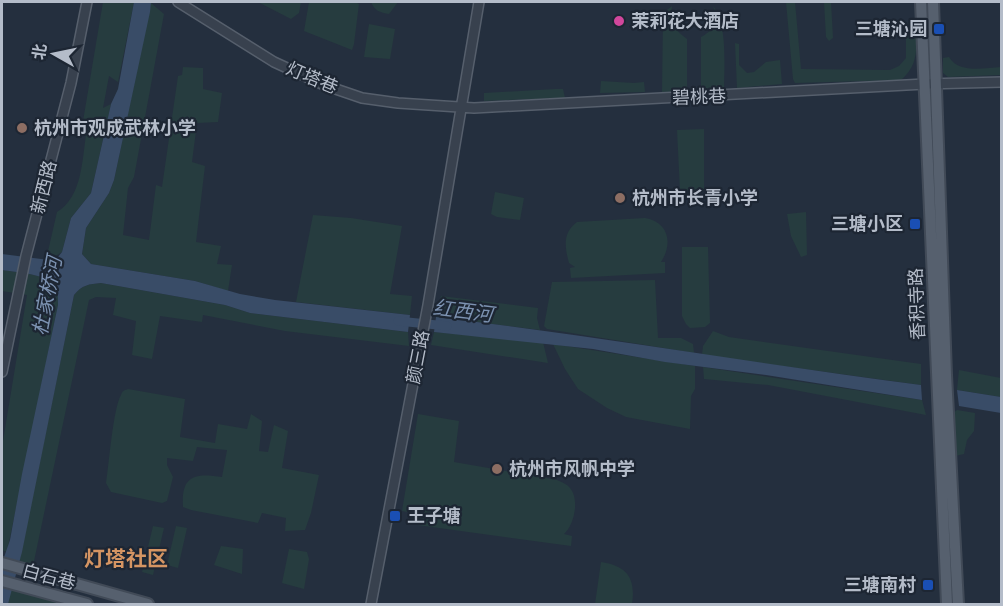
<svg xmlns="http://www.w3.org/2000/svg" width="1003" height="606" font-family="'Titillium Web','Noto Sans SC',sans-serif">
<rect width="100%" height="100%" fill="#242f3e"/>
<!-- green -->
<path fill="#263c3f" d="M 103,2 L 134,2 L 118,82 L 109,76 L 103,108 L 111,104 L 91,193 L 71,218 L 62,252 L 49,260 L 46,260 L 57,212 C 82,197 82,161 86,135 L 81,133 Z
M 258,2 L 301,2 L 299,13 L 291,19 Z
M 309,2 L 355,2 L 359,4 L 354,44 L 352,50 L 304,31 Z
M 371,2 L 398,2 L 389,14 C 380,13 374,10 371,2 Z
M 786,2 L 795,2 L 801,69 L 890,70 L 899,66 L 906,58 L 906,31 L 908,23 L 915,26 C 917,47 919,65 901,80 L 795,83 L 793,79 Z
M 824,2 L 831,2 L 833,38 L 829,41 L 826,37 Z
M 151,3 L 164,14 L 134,177 L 128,188 L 123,235 L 149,240 L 156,185 L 162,187 L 178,76 L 182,75 L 183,67 L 203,68 L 203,89 L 222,93 L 218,122 L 197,123 L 192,162 L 205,166 L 196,242 L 221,246 L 217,264 L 232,265 L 228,291 L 195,281 L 91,264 L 82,254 L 86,228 L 109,193 L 114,180 Z
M 672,6 C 670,22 674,30 687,39 L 687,91 L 662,92 L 663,16 L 667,10 Z
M 713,6 C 728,24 724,67 724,90 L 701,91 L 701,37 C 714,30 719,21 713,6 Z
M 369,24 L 395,29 L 390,59 L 364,57 Z
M 735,43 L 739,44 L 739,65 L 747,73 L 754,72 L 766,62 L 780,60 L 782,84 L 737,88 Z
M 949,57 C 959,74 985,68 1001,67 L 1001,75 L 948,77 L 943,73 L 943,58 Z
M 601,81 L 634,83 L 644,82 L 645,92 L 600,93 Z
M 555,89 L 563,89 L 565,98 L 484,101 L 484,93 Z
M 704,129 L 704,189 L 680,191 L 677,130 Z
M 495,192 L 524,198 L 520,220 L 497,217 L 491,214 Z
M 806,212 L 807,255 L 801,257 L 791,236 L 787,214 Z
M 313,215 L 351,218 L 402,226 L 390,294 L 412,296 L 410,315 L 296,302 Z
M 645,218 C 669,222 673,244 661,262 L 665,262 L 665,273 L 571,278 L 570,268 L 575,267 L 569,263 C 565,248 562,233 577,222 Z
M 682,247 L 708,247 L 710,323 L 705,327 L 690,328 L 686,324 L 682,316 Z
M 2,270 C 15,272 48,274 55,286 C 58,292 58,299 58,305 L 7,552 L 2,550 L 2,447 L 27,295 L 2,291 Z
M 655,280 L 658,338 L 681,338 L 693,344 L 694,353 L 547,329 L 544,326 L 552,282 Z
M 101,283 L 225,305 L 250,313 L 408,332 L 409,346 L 285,331 L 203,315 L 202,322 L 160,316 L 152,359 L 132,355 L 136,321 L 113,315 L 116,298 L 96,297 L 89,300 L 33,566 L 19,563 L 74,295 C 82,285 89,284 101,283 Z
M 441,296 L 538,308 L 537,318 L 540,330 L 436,317 Z
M 713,331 L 729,337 L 921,364 L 921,385 L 702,355 L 703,346 Z
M 434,332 L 543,342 L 548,363 L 431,345 Z
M 553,344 L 695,366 L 695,389 L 691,396 L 690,429 L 626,417 L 607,408 L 578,389 L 565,369 Z
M 703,367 L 922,400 L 926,415 L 768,385 L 704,379 Z
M 959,370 L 1001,378 L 1001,397 L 957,390 Z
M 128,389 L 185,399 L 180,437 L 215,443 L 218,424 L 247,429 L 251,414 L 262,421 L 259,451 L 268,452 L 274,425 L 288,431 L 282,468 L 319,475 L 311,513 L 305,530 L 285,531 L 286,518 L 262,513 L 258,523 L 191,510 L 183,507 C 181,475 195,473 222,477 L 227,450 L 197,447 L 193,461 L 167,458 L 167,465 L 173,477 L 167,501 L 162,503 L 111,492 L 106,483 C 109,464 113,409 121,395 C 123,390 123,391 128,389 Z
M 957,410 L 975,413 L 974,431 L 967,440 L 964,454 L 955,456 L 953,413 Z
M 418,414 L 459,421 L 454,462 L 557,480 C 561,482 567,484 570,488 C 580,500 574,525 564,534 L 572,536 L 571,546 L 410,524 L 412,513 L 402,511 Z
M 153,526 L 164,528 L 153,575 L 142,572 Z
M 176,526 L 187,528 L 178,568 L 167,565 Z
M 221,546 L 243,549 L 242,574 L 214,565 Z
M 289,549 L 307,552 L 309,559 L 304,589 L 282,583 Z
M 601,562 C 627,566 636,578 632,604 L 595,604 Z
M 2,581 L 87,604 L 2,604 Z"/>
<!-- water -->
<path fill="#394c67" d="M 134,2 L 151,2 L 150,12 L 114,180 L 109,193 L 86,228 L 82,254 L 91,264 L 195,281 L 240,294 L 275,300 L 410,315 L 408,332 L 250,313 L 225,305 L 101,283 C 89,284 82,285 74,295 L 22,552 L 8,604 L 2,604 L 2,563 L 10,540 L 22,474 L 58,305 C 58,299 58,292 55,286 C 48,274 15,272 2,270 L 2,254 L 49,260 L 58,257 L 62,252 L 71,218 L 91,193 L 111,104 L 118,89 Z
M 436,317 C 598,336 759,364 921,385 L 922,400 L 766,375 L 665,362 L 593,349 L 434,332 Z
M 957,390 L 1001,397 L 1001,413 L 959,406 Z"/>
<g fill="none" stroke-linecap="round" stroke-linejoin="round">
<!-- canal -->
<path stroke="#394c67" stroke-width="9" d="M 398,321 L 447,326"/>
<defs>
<path id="minor" d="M 178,2 L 274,62 L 324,85 L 362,98 L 398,103 L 474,108 L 925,84 L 1002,82
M 2,372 L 26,256 L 71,83 L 87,2
M 371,604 L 428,305 L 479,2"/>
<path id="major" d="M 921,2 L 947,604
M 933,2 L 946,375 L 958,604
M 2,563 L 148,604
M 2,581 L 87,604"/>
</defs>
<!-- minor casing -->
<use href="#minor" stroke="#565f6c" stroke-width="12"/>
<!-- major casing -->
<use href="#major" stroke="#414a57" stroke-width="14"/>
<!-- minor -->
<use href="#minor" stroke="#38414e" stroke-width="9"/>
<!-- major -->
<use href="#major" stroke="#56606e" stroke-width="10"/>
</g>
<!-- markers -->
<circle fill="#d1479c" stroke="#1d2633" stroke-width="2" cx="619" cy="21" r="6"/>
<g fill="#1a4fb4" stroke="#1d2633" stroke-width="2">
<rect x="933" y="23" width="12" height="12" rx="3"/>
<rect x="909" y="218" width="12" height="12" rx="3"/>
<rect x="389" y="510" width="12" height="12" rx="3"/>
<rect x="922" y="579" width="12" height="12" rx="3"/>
</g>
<g fill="#8d6e63" stroke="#1d2633" stroke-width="2">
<circle cx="22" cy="128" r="6"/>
<circle cx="620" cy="198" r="6"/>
<circle cx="497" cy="469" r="6"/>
</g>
<g text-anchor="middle" stroke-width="4.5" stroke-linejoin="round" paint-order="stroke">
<!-- poi labels -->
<g font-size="18" font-weight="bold" fill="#b4bcc9" stroke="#1d2633" text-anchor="start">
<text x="631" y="27">茉莉花大酒店</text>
<text x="927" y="35" text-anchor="end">三塘沁园</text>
<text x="34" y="134">杭州市观成武林小学</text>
<text x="632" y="204">杭州市长青小学</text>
<text x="903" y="230" text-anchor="end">三塘小区</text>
<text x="509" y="475">杭州市风帆中学</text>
<text x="407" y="522">王子塘</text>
<text x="916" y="591" text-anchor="end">三塘南村</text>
</g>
<!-- street labels -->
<g font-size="18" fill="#b4bcc9" stroke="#1d2633">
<text transform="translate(312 78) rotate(23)" y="6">灯塔巷</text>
<text transform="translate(699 97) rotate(-2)" y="6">碧桃巷</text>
<text transform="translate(44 187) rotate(-76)" y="6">新西路</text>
<text transform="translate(917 304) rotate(-92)" y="6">香积寺路</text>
<text transform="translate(418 357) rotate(-79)" y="6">颜三路</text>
<text transform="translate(49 577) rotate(15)" y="6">白石巷</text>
</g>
<!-- water labels -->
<g font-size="20" font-style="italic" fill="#7c92b1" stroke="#1d2633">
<text transform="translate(47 296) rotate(-79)" y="7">杜家桥河</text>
<text transform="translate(463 311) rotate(7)" y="7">红西河</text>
</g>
<!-- quarter labels -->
<g font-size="21" font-weight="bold" fill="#d59563" stroke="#1d2633">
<text x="126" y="566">灯塔社区</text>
</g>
</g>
<!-- border -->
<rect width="1003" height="606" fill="none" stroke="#b4bcc9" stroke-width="6"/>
<!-- north arrow -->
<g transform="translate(54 54) rotate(279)" stroke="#1d2633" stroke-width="4.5" paint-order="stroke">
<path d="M0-4.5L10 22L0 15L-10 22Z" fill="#b4bcc9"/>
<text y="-9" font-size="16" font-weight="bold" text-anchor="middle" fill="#b4bcc9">北</text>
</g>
</svg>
